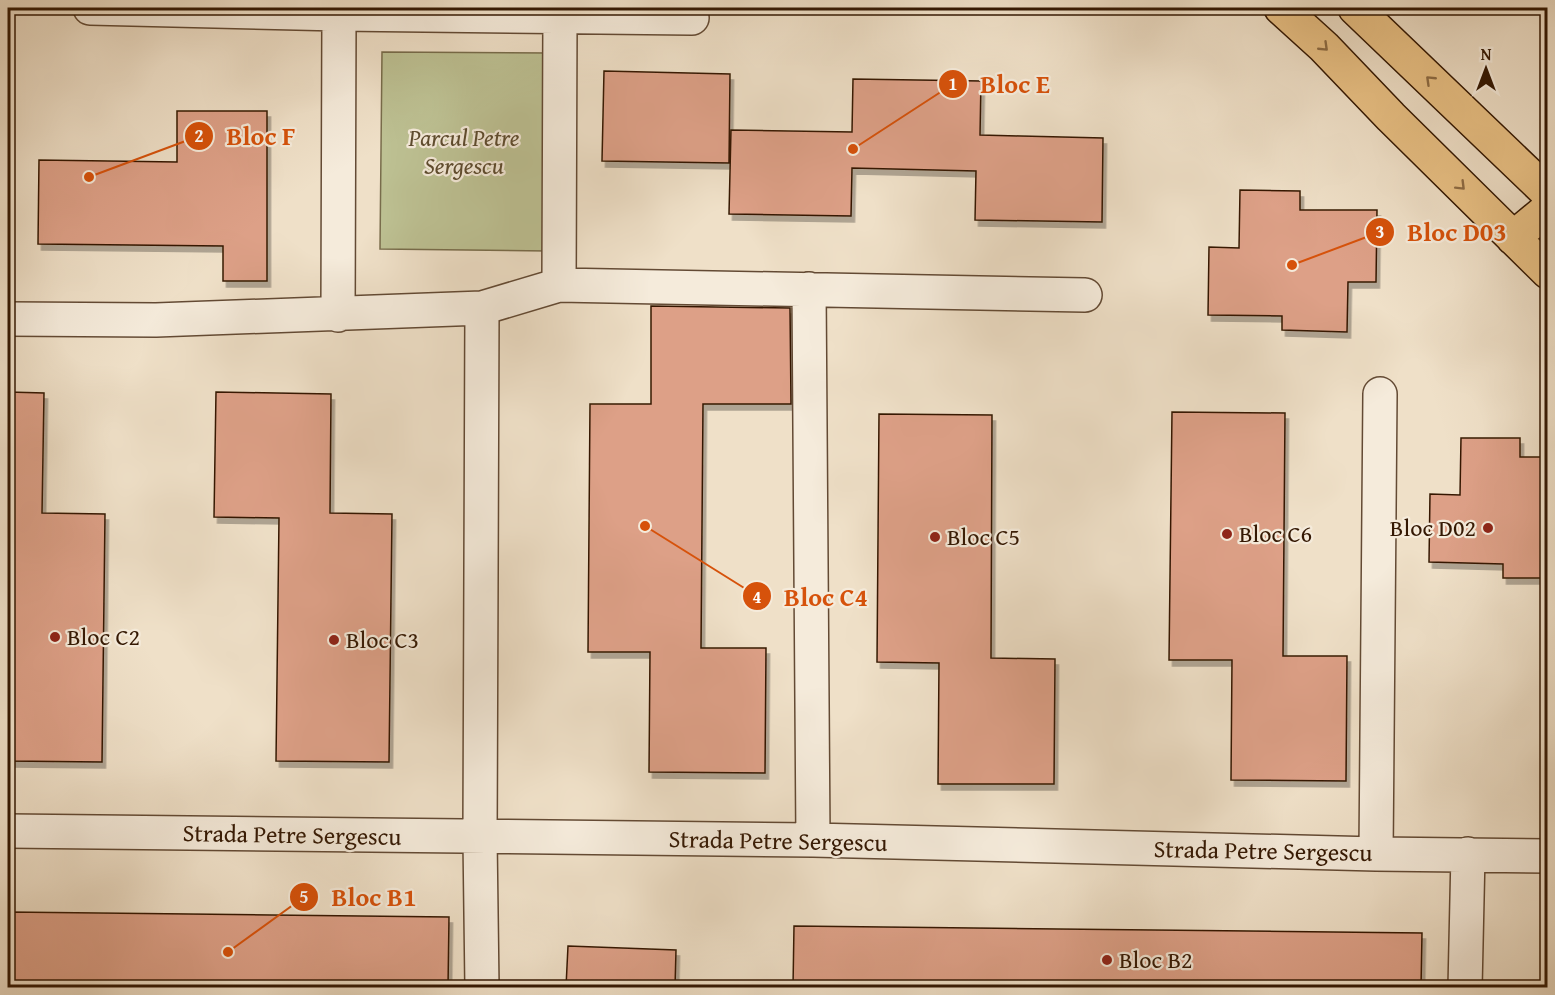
<svg xmlns="http://www.w3.org/2000/svg" width="1555" height="995" font-family="'Gentium Book Plus',serif">
<defs>
<filter id="shadow"><feDropShadow dx="3.5" dy="6" stdDeviation="0" flood-color="#0004"/></filter>
</defs>
<rect width="100%" height="100%" fill="#efe0c8"/>
<filter id="stains"><feTurbulence type="fractalNoise" baseFrequency=".00333" numOctaves="4"/><feColorMatrix values="0 0 0 0 .2 0 0 0 0 .09 0 0 0 0 .02 0 0 0 .5 -.17"/></filter>
<radialGradient id="worn" r=".72"><stop offset=".6" stop-color="#630" stop-opacity="0"/><stop offset="1" stop-color="#630" stop-opacity=".3"/></radialGradient>
<!-- green -->
<path fill="#bdc193" stroke="#786c4b" stroke-width="1.5" d="M 382,52 L 549,53 L 547,251 L 380,249 Z"/>
<!-- building -->
<path fill="#dda087" stroke="#341803" stroke-width="1.5" filter="url(#shadow)" d="M 604,71 L 730,74 L 729,163 L 602,161 Z
M 853,79 L 981,81 L 980,135 L 1103,138 L 1102,222 L 975,220 L 976,171 L 852,168 L 851,216 L 729,214 L 731,130 L 852,132 Z
M 177,111 L 267,111 L 267,281 L 223,281 L 223,246 L 38,244 L 39,160 L 177,162 Z
M 1240,190 L 1300,191 L 1300,210 L 1377,210 L 1376,282 L 1348,282 L 1347,332 L 1282,330 L 1282,316 L 1208,315 L 1209,247 L 1239,248 Z
M 651,306 L 790,308 L 791,404 L 703,404 L 701,648 L 766,648 L 765,773 L 649,772 L 650,652 L 588,652 L 590,404 L 651,404 Z
M 8,392 L 44,393 L 42,513 L 105,514 L 102,762 L 8,761 Z
M 216,392 L 331,394 L 330,513 L 392,514 L 389,762 L 276,761 L 279,518 L 214,517 Z
M 1172,412 L 1285,413 L 1283,656 L 1347,656 L 1346,781 L 1231,780 L 1232,660 L 1169,660 Z
M 879,414 L 992,415 L 991,658 L 1055,659 L 1054,784 L 938,784 L 939,663 L 877,662 Z
M 1461,438 L 1520,438 L 1520,457 L 1548,457 L 1548,578 L 1503,578 L 1503,564 L 1429,562 L 1430,494 L 1460,495 Z
M 8,912 L 449,917 L 448,987 L 8,987 Z
M 794,926 L 1422,933 L 1421,987 L 793,987 Z
M 568,946 L 676,950 L 675,987 L 566,987 Z"/>
<g fill="none" stroke-linecap="round" stroke-linejoin="round">
<defs>
<path id="minor" d="M 90,8 L 339,14 L 338,315
M 339,14 L 692,18
M 559,285 L 560,17
M 809,289 L 813,840
M 482,308 L 559,285 L 1085,295
M 8,319 L 156,320 L 482,308 L 480,838 L 482,988
M 8,831 L 813,840 L 1376,854 L 1548,856
M 1376,854 L 1380,394
M 1465,988 L 1468,854"/>
<path id="major" d="M 1281,8 L 1324,47 L 1391,117 L 1548,272
M 1355,8 L 1548,193
M 1513,238 L 1548,209"/>
</defs>
<!-- minor casing -->
<use href="#minor" stroke="#634a34" stroke-width="36"/>
<!-- major casing -->
<use href="#major" stroke="#341803" stroke-width="36"/>
<!-- minor -->
<use href="#minor" stroke="#f5ebdb" stroke-width="33"/>
<!-- major -->
<use href="#major" stroke="#e8c084" stroke-width="33"/>
</g>
<!-- one-way arrows -->
<defs><path id="oneway-chevron" d="M-2-3.5L2.5 0L-2 3.5" fill="none" stroke-width="1.6" stroke-linecap="round" stroke-linejoin="round" transform="scale(1.5)"/></defs>
<g stroke="#8e6c44">
<use href="#oneway-chevron" transform="translate(1324 47) rotate(44)"/>
<use href="#oneway-chevron" transform="translate(1430 80) rotate(-136)"/>
<use href="#oneway-chevron" transform="translate(1461 186) rotate(45)"/>
</g>
<!-- markers -->
<g fill="#8f2418" stroke="#f5ebdb" stroke-width="2">
<circle cx="1488" cy="528" r="6"/>
<circle cx="1227" cy="534" r="6"/>
<circle cx="935" cy="537" r="6"/>
<circle cx="55" cy="637" r="6"/>
<circle cx="334" cy="640" r="6"/>
<circle cx="1107" cy="960" r="6"/>
</g>
<g text-anchor="middle" stroke-width="4.5" stroke-linejoin="round" paint-order="stroke">
<!-- park labels -->
<g font-size="24" font-style="italic" fill="#5d4b2e" stroke="#f5ebdb">
<text x="464" y="146">Parcul Petre<tspan x="464" dy="28">Sergescu</tspan></text>
</g>
<!-- poi labels -->
<g font-size="24" fill="#341803" stroke="#f5ebdb" text-anchor="start">
<text x="1476" y="536" text-anchor="end">Bloc D02</text>
<text x="1239" y="542">Bloc C6</text>
<text x="947" y="545">Bloc C5</text>
<text x="67" y="645">Bloc C2</text>
<text x="346" y="648">Bloc C3</text>
<text x="1119" y="968">Bloc B2</text>
</g>
<!-- street labels -->
<g font-size="24" fill="#341803" stroke="#f5ebdb">
<text transform="translate(292 835) rotate(1)" y="8">Strada Petre Sergescu</text>
<text transform="translate(778 841) rotate(1)" y="8">Strada Petre Sergescu</text>
<text transform="translate(1263 851) rotate(1)" y="8">Strada Petre Sergescu</text>
</g>
</g>
<!-- callouts -->
<path fill="none" stroke="#d6520b" stroke-width="2" d="M853 149L953 84M89 177L199 136M1292 265L1380 232M645 526L757 596M228 952L304 897"/>
<g fill="#d6520b" stroke="#f5ebdb" stroke-width="2">
<circle cx="853" cy="149" r="6"/>
<circle cx="89" cy="177" r="6"/>
<circle cx="1292" cy="265" r="6"/>
<circle cx="645" cy="526" r="6"/>
<circle cx="228" cy="952" r="6"/>
<circle cx="953" cy="84" r="15"/>
<circle cx="199" cy="136" r="15"/>
<circle cx="1380" cy="232" r="15"/>
<circle cx="757" cy="596" r="15"/>
<circle cx="304" cy="897" r="15"/>
</g>
<g font-size="18" text-anchor="middle" font-weight="bold" fill="#fff">
<text x="953" y="90">1</text>
<text x="199" y="142">2</text>
<text x="1380" y="238">3</text>
<text x="757" y="603">4</text>
<text x="304" y="903">5</text>
</g>
<g font-size="26" text-anchor="middle" font-weight="bold" fill="#d6520b" stroke="#f5ebdb" stroke-width="4.5" stroke-linejoin="round" paint-order="stroke">
<text x="1015" y="93">Bloc E</text>
<text x="261" y="145">Bloc F</text>
<text x="1457" y="241">Bloc D03</text>
<text x="826" y="606">Bloc C4</text>
<text x="374" y="906">Bloc B1</text>
</g>
<!-- margin -->
<rect width="1555" height="995" fill="none" stroke="#efe0c8" stroke-width="30"/>
<rect x="9" y="9" width="1537" height="977" fill="none" stroke="#341803" stroke-width="3"/>
<rect x="15" y="15" width="1525" height="965" fill="none" stroke="#341803" stroke-width="1.5"/>
<!-- north arrow -->
<g transform="translate(1486 69)" stroke="#f5ebdb" stroke-width="4.5" paint-order="stroke">
<path d="M0-4.5L10 22L0 15L-10 22Z" fill="#341803"/>
<text y="-9" font-size="16" font-weight="bold" text-anchor="middle" fill="#341803">N</text>
</g>
<rect width="100%" height="100%" filter="url(#stains)"/>
<rect width="100%" height="100%" fill="url(#worn)"/>
</svg>
